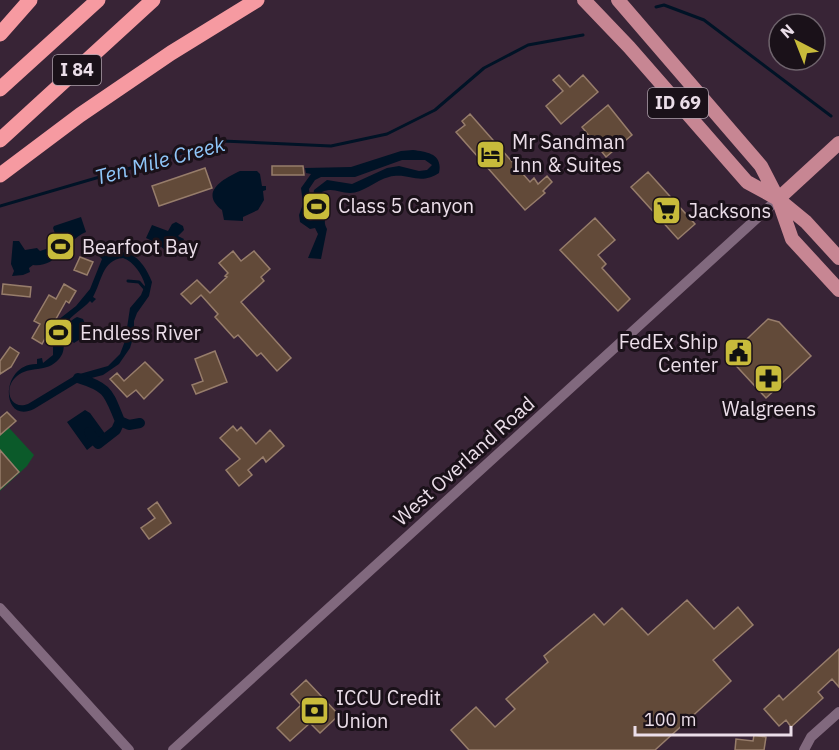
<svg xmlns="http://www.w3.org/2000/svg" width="839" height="750" font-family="'IBM Plex Sans',sans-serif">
<rect width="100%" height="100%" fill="#382436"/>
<!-- green -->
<path fill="#0b5a2a" d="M 0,418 L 34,455 L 27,466 L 0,491 Z"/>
<!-- water -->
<path fill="#001326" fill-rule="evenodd" d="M 413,150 C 428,152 443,154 439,173 C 419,186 409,172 389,177 C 376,180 363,193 350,193 C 339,193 333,187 322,192 C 319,201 324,205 325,214 C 326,221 323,222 327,229 L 321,259 L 308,258 L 318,234 L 315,228 L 310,229 L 300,222 L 299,215 L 303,204 L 301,188 L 311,174 L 306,173 L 305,168 L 351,167 L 401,151 ZM 402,160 L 425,160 L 432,165 L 427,170 L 419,171 L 399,166 L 387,168 L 352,184 L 327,180 L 314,190 L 312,205 L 317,215 L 316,219 L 310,221 L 307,218 L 311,207 L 309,189 L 315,180 L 321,177 L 355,177 Z
M 240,171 L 257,171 L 260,174 L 262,186 L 266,186 L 266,190 L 263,191 L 264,200 L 258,210 L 243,217 L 243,221 L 224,220 L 222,210 C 199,192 223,179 240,171 Z
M 81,217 L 86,232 C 66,240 58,268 33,265 L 29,268 L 30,272 L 23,275 L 12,276 L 14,271 L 11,264 L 13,241 L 19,241 L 25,250 L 37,248 L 40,251 L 52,247 L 55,248 L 58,242 L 53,228 L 54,226 Z
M 176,222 L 183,226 L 184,230 L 178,236 L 184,239 L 176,257 C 165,251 158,243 146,238 L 152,225 L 168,231 L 172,224 Z
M 121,252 C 137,253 146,267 152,282 L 149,296 L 137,313 L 134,321 L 134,335 L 130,348 L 119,364 L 103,375 L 80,381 L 34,409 C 0,425 0,363 37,364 L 37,359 L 42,358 L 43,363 L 53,355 L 53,337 L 58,320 L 76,306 L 90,289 L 102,259 L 99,256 L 103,253 L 106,256 ZM 123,258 C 134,262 142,274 145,285 L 141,295 L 130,308 L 125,341 L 120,354 L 108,366 L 76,375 L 28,404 C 9,411 3,387 17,376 C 30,365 46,374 59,359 C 69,348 59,335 66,324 C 71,315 83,309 90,301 L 92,303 L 96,299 L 93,297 C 102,281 102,260 123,258 Z
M 77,317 L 83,319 L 86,326 L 82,338 L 74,343 L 67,337 C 65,327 69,321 77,317 Z
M 85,410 L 90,413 L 106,435 L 87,450 L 67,422 Z"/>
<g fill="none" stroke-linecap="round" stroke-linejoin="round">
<!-- stream -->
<path stroke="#001326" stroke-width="3" d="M 656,7 L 664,5 L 704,20 L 831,116
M 0,206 L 223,141 L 331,146 L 387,134 L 435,110 L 484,68 L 528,45 L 583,35
M 128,281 L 139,282 L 146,290"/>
<!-- canal -->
<path stroke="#001326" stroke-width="10" d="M 78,378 C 110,388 108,393 120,421 L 116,430 L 98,444 L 89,432
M 120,421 L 129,425 L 140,423"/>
</g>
<!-- building -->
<path fill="#624a39" stroke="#977d6b" stroke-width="1.5" d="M 559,75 L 570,87 L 583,75 L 598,92 L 561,124 L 546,106 L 563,91 L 553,80 Z
M 608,105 L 632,135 L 606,157 L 582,127 Z
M 470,114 L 530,182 L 534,178 L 538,184 L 547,176 L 552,182 L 543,191 L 545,193 L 525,210 L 456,132 L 465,125 L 462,121 Z
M 272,166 L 303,166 L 304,175 L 272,175 Z
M 205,168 L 212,188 L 159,206 L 152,186 Z
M 648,172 L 695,224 L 678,239 L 631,187 Z
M 595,218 L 615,240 L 598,255 L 606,264 L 602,268 L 630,299 L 618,311 L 560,250 Z
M 233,251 L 241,261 L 254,251 L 270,269 L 261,277 L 264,281 L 241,302 L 291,358 L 277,371 L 261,353 L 257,356 L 238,335 L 234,338 L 215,317 L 218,314 L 201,295 L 191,304 L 181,294 L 197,280 L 210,293 L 227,277 L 225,276 L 228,273 L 219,263 Z
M 80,257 L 93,262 L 87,275 L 74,270 Z
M 3,284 L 31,287 L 30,297 L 2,294 Z
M 64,284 L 76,291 L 69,303 L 66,301 L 42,344 L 32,338 L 40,324 L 34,321 L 49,295 L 56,299 Z
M 768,319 L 779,322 L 811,356 L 766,398 L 728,357 Z
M 10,347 L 19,353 L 11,367 L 0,374 L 0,361 Z
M 215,351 L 227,382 L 196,394 L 192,385 L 203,381 L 195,359 Z
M 145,362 L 163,380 L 144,399 L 136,390 L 127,397 L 110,379 L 117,373 L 124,381 Z
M 7,412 L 16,421 L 0,435 L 0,418 Z
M 233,426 L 237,431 L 241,427 L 256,444 L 270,430 L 284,446 L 266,462 L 263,457 L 248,470 L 252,475 L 239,486 L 226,470 L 240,459 L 220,438 Z
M 0,450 L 19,472 L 0,489 Z
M 157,502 L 171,523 L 149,539 L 141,528 L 155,518 L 148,509 Z
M 687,600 L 714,629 L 738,607 L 753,625 L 713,660 L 731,681 L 655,750 L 469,750 L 451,730 L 476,707 L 495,727 L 515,709 L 506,699 L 548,662 L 544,656 L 594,614 L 604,625 L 622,608 L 648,635 Z
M 839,649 L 839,687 L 832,679 L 818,692 L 823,698 L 791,727 L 786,720 L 779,726 L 764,709 L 779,695 L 783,700 Z
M 306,680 L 339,715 L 320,733 L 310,723 L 290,741 L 277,728 L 301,705 L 291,694 Z
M 754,735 L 766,737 L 764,750 L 735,750 L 736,739 L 753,741 Z"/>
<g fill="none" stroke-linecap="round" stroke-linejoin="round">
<!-- minor -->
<path stroke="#81697e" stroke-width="10" d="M 0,608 L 129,750
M 173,750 L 778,199
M 804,750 L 811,737 L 839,712"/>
<!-- major -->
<path stroke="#c78693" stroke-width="14" d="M 584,0 L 629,47 L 747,182 L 778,199 L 806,222 L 839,258
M 618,0 L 761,166 L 778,199 L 792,239 L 839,290
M 778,199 L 839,143"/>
<!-- highway -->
<path stroke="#f69aa1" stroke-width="15" d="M 0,34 L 30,0
M 0,89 L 98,0
M 0,140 L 153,0
M 0,175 L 80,115 L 171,53 L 257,0"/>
</g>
<!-- icons -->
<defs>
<symbol id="hotel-square" viewBox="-11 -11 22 22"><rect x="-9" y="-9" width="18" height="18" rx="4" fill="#c8bb3b" stroke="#1a1119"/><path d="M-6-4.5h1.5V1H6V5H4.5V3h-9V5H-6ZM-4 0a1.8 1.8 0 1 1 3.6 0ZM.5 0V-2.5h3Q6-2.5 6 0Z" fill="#111"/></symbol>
<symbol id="stadium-square" viewBox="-11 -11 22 22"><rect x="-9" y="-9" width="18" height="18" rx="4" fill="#c8bb3b" stroke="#1a1119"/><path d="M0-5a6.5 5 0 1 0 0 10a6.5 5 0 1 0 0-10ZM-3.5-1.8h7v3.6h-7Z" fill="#111"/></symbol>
<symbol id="supermarket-square" viewBox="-11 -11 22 22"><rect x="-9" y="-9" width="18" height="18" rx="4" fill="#c8bb3b" stroke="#1a1119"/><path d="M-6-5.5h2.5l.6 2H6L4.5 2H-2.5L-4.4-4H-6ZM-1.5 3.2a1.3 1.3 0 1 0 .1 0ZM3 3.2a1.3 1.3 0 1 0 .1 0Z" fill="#111"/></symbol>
<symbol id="civic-square" viewBox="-11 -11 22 22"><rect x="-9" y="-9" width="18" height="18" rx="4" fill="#c8bb3b" stroke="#1a1119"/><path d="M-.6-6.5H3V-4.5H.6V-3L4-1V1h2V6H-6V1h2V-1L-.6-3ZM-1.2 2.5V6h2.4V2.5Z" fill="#111"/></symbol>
<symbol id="pharmacy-square" viewBox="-11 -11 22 22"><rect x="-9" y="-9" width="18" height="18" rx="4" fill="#c8bb3b" stroke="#1a1119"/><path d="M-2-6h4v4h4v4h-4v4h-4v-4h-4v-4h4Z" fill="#111"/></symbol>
<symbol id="bank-square" viewBox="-11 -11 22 22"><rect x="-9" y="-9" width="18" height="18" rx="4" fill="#c8bb3b" stroke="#1a1119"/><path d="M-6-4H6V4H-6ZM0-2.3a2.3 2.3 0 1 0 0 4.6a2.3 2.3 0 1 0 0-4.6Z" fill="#111"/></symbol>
</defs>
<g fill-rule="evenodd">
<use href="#hotel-square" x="474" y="138" width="33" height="33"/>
<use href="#stadium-square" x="300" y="190" width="33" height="33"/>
<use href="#supermarket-square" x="650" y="194" width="33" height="33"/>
<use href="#stadium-square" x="44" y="230" width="33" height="33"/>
<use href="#stadium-square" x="42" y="316" width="33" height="33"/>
<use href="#civic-square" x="722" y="336" width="33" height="33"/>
<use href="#pharmacy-square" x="752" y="362" width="33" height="33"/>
<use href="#bank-square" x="298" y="694" width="33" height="33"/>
</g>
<g text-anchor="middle" stroke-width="6" stroke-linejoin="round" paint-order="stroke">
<!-- shield labels -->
<g fill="#1a1119" stroke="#aca0ab" stroke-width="1.5">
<rect x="53" y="55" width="48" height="30" rx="4.5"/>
<rect x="648" y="88" width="60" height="30" rx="4.5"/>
</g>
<g font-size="18" font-weight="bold" fill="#ebdee9">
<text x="77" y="76">I 84</text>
<text x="678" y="109">ID 69</text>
</g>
<!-- poi labels -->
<g font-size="20" fill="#ebdee9" stroke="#1a1119" text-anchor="start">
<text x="512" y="149">Mr Sandman<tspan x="512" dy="23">Inn &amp; Suites</tspan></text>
<text x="338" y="213">Class 5 Canyon</text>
<text x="688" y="218">Jacksons</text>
<text x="82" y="254">Bearfoot Bay</text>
<text x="80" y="340">Endless River</text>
<text x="718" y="349" text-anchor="end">FedEx Ship<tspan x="718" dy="23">Center</tspan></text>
<text x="769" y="416" text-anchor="middle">Walgreens</text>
<text x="336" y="705">ICCU Credit<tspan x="336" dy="23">Union</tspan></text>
</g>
<!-- street labels -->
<g font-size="20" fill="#ebdee9" stroke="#1a1119">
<text transform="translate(464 461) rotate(-42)" y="7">West Overland Road</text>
</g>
<!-- water labels -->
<g font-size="21" font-style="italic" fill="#8fc6f9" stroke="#1a1119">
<text transform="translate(160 161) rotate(-15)" y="7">Ten Mile Creek</text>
</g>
</g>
<!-- north arrow -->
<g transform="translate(797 42) rotate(318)"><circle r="28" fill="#1a1119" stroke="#6e636c" stroke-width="1.5"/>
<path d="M0-4.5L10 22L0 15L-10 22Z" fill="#c8bb3b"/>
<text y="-9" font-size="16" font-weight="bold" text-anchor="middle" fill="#ebdee9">N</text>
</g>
<!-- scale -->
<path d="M635 726v9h156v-9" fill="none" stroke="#ebdee9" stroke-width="3"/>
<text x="644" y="726" font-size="18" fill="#ebdee9" stroke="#1a1119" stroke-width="4.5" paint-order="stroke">100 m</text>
</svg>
